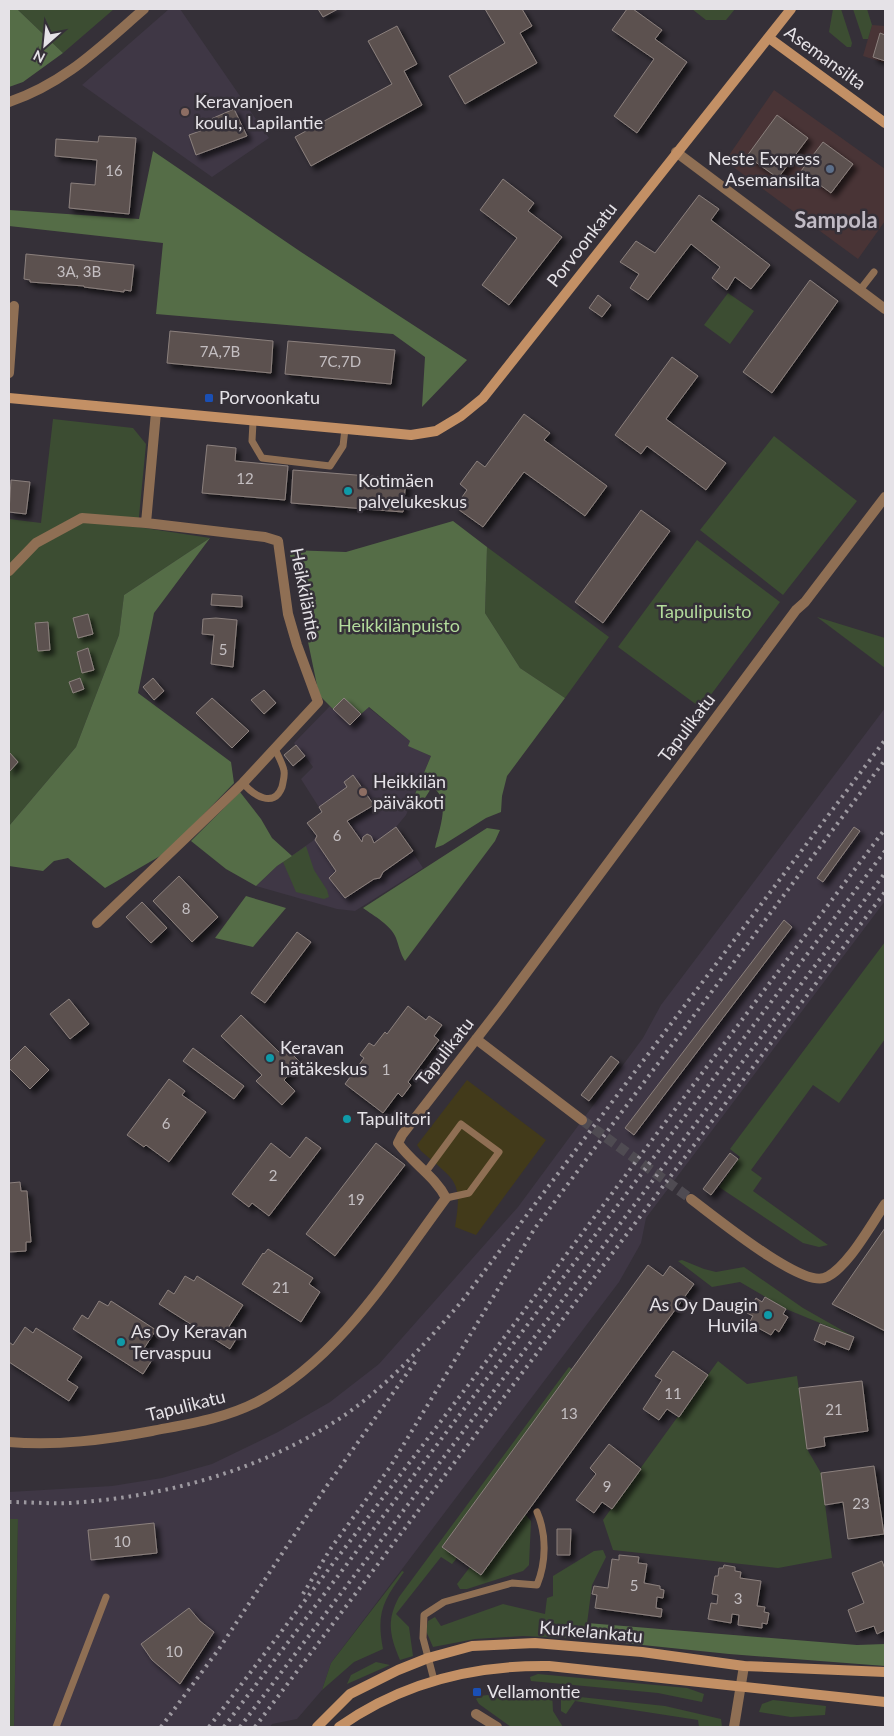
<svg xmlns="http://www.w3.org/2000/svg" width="894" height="1736" font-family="Lato,sans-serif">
<defs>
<filter id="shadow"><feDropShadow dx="4.5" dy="4.5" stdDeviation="2.5" flood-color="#0009"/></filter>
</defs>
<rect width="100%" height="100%" fill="#353038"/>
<!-- commercial -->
<path fill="#493436" d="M 872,25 L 885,26 L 885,63 L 863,56 Z
M 774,90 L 885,169 L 885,221 L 858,259 L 725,161 Z"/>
<!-- built -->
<path fill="#3f3745" d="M 169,9 L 180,9 L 269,138 L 212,177 L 82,85 Z
M 344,698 L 368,707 L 410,741 L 409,746 L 431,756 L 406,815 L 396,827 L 423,868 L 355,911 L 337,909 L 256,886 L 277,866 L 314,840 L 316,836 L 307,823 L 322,812 L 301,779 L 313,767 L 305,756 L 293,766 L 284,755 L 296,746 L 294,743 L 330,706 L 333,709 Z
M 885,708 L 885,901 L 646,1218 L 641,1243 L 619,1282 L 331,1663 L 322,1690 L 297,1719 L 272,1724 L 270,1727 L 14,1727 L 18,1520 L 9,1519 L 9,1492 L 112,1486 L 162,1478 L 212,1464 L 278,1432 L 330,1402 L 379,1364 L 518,1207 L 643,1038 L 661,1005 Z"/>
<!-- green -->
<path fill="#3c4d32" d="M 17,9 L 114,9 L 63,53 Z
M 692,9 L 735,9 L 726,20 L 706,20 Z
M 833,9 L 841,9 L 852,43 L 851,47 L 847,47 L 829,32 Z
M 853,9 L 867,9 L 872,25 L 868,39 L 863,39 Z
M 728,293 L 754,311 L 730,344 L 704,325 Z
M 53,419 L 133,428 L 146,444 L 138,527 L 210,538 L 124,595 L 119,635 L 76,747 L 9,826 L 9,519 L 41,523 Z
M 774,436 L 857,501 L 783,595 L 700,530 Z
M 697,540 L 780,602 L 701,708 L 618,647 Z
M 487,547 L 609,637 L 565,698 L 520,668 L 485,613 Z
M 817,617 L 885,638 L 885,668 Z
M 306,846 L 314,870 L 327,890 L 329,897 L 324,899 L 296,892 L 283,862 Z
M 885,942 L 885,1039 L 839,1103 L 813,1085 L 751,1170 L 762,1178 L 753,1191 L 828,1245 L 819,1247 L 803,1243 L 719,1187 L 740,1157 L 730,1149 Z
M 682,1260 L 704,1269 L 716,1272 L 744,1267 L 803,1308 L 854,1337 L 786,1309 L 740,1282 L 712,1287 L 678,1261 Z
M 718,1361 L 747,1384 L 797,1376 L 807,1449 L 821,1473 L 832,1558 L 778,1568 L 613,1550 L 603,1520 Z
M 569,1367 L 572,1369 L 443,1547 L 457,1558 L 452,1564 L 441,1557 L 396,1614 L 409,1627 L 413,1656 L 400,1660 C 390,1636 386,1621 399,1597 Z
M 525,1514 L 531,1521 L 529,1565 L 523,1571 L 467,1589 L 460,1589 L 457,1584 L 470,1567 L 481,1575 Z
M 9,1519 L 18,1519 L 14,1727 L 9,1727 Z
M 603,1550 L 606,1557 L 592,1585 L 585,1639 L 523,1636 L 475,1639 L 433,1647 L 426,1631 L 428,1621 L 435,1617 L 441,1626 L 503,1604 L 545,1614 L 547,1598 L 553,1596 L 553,1576 L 594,1551 Z
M 402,1571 L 404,1572 C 383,1601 376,1613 383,1649 L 354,1662 L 322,1690 L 331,1663 Z
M 376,1662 L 390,1665 L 347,1684 L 351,1675 Z
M 538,1674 L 687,1688 L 704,1694 L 702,1702 L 658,1693 L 531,1681 L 530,1677 Z
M 519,1691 L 552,1691 L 553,1711 L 563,1727 L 511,1727 L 479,1704 L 476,1699 L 480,1696 Z
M 561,1695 L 665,1706 L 721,1719 L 722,1727 L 699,1727 L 698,1720 L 575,1701 L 566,1714 L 561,1711 Z
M 773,1700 L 826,1706 L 825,1715 L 791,1717 L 759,1712 L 762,1704 Z"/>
<!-- forest -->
<path fill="#556d47" d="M 9,9 L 17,9 L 63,53 L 23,82 L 9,87 Z
M 153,151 L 301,252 L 467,360 L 422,407 L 425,357 L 393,334 L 156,314 L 163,243 L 9,226 L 9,210 L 139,219 Z
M 453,521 L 487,547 L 485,613 L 520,668 L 565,698 L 507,776 L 502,796 L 501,812 L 486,818 L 443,845 L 435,848 C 439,829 452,799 432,787 L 418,809 L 410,806 L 431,756 L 408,746 L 410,741 L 369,707 L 361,714 L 344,698 L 333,709 L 319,695 L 289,550 L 346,552 Z
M 210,538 L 154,613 L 138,693 L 231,762 L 234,783 L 167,852 L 105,888 L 68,858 L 54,861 L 43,871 L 9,866 L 9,826 L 76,747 L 119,635 L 124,595 Z
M 240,792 L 261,819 L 272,838 L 292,856 L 277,866 L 256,886 L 226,869 L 191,841 Z
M 487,828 L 500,830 L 495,841 L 405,961 C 400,953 399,946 396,938 C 391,925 374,916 363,908 Z
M 246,896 L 286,908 L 253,947 L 215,938 Z
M 587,1623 L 857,1645 L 885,1644 L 885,1666 L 729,1654 L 585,1639 Z"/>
<!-- sand -->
<path fill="#423a1a" d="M 467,1080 L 546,1140 L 476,1235 L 455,1227 C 463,1179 455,1181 421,1151 L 417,1145 Z"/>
<!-- building -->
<path fill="#5c514f" stroke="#8b807d" filter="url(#shadow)" d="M 318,9 L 338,9 L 323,17 Z
M 485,9 L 522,9 L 532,26 L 520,33 L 537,63 L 465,104 L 449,76 L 505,43 Z
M 627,9 L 633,9 L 662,30 L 655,39 L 687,62 L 637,133 L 614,116 L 654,59 L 612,30 Z
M 397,26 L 417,64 L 404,71 L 422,105 L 311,166 L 295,137 L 392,84 L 368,41 Z
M 880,33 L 885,35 L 885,61 L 873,57 Z
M 234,109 L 247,136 L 196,155 L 189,135 L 214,126 L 211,119 Z
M 777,115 L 808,138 L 778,178 L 747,156 Z
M 99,136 L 136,138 L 129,214 L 69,208 L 71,183 L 95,185 L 97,160 L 55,156 L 56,139 L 98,142 Z
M 823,142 L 853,164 L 831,193 L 801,171 Z
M 503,179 L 534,203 L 528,211 L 562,237 L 509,305 L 482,285 L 517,238 L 480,210 Z
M 699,195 L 719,209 L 711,220 L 770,265 L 751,289 L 735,277 L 727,290 L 712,278 L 720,267 L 691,244 L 648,300 L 630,288 L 639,274 L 620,262 L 636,241 L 655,253 Z
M 26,254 L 134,265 L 131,291 L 124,290 L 124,292 L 84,287 L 84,286 L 30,282 L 30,280 L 24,279 Z
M 810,280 L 838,301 L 772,393 L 743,372 Z
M 598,295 L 611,305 L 602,317 L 589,308 Z
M 170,331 L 273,341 L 271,373 L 167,363 Z
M 288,341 L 395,350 L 391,384 L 285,374 Z
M 672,357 L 698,376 L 666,419 L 726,463 L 706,490 L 647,446 L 641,454 L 615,435 Z
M 524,414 L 550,433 L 544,440 L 607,486 L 585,516 L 524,472 L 483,527 L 455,507 L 467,490 L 460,484 L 477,461 L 485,467 Z
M 207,445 L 236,448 L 235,461 L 288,466 L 285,500 L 202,493 Z
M 293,470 L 406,479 L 403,512 L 291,503 Z
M 11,480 L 30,482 L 26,514 L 9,512 Z
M 641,510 L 670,531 L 603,623 L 575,602 Z
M 212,594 L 242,596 L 242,607 L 211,605 Z
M 88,614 L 93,634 L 78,638 L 73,618 Z
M 216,618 L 237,620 L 233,667 L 211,664 L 214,635 L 202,634 L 203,619 Z
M 48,622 L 50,650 L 38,651 L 35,623 Z
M 88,648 L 94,670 L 82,673 L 77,652 Z
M 80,678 L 84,689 L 73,693 L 69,682 Z
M 153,678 L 164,691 L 154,700 L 143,687 Z
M 264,690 L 276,703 L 264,714 L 251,700 Z
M 212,698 L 249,731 L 232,748 L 196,713 Z
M 344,698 L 361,714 L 350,725 L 333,709 Z
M 296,745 L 305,756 L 293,766 L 284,755 Z
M 9,752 L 18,762 L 10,771 L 9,770 Z
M 353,775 L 374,805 L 347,821 L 362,842 L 363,837 L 367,834 L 371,836 L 374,843 L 396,827 L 413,851 L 383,872 L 380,878 L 374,879 L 345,898 L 329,878 L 336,871 L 315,840 L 317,836 L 307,823 L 322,812 L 319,807 L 347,787 L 344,782 Z
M 854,827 L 860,831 L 823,882 L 817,878 Z
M 179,876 L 218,917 L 192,942 L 153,901 Z
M 142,902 L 167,928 L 151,943 L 126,917 Z
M 784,920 L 792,927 L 634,1135 L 625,1128 Z
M 297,932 L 311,942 L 265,1003 L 251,993 Z
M 69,999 L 89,1024 L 70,1039 L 50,1014 Z
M 408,1006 L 426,1020 L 429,1016 L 442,1025 L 434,1036 L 439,1040 L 408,1082 L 411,1085 L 402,1097 L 398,1093 L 383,1113 L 345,1084 L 364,1058 L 360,1055 L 369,1043 L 374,1046 L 385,1032 L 387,1034 Z
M 241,1015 L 280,1053 L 286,1048 L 301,1063 L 284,1080 L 295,1091 L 282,1105 L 256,1081 L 262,1075 L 221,1036 Z
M 25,1046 L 49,1070 L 30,1089 L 9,1068 L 9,1062 Z
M 193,1048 L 244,1086 L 234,1099 L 183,1061 Z
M 611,1056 L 619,1062 L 589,1101 L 581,1095 Z
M 169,1079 L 185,1091 L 182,1095 L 206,1112 L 169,1162 L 146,1145 L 144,1147 L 127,1135 Z
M 306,1137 L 321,1148 L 269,1216 L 252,1203 L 249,1207 L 232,1194 L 271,1143 L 290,1158 Z
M 376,1143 L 405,1165 L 335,1256 L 306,1234 Z
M 730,1153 L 738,1159 L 711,1195 L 703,1189 Z
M 20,1182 L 21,1191 L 27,1191 L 31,1242 L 26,1242 L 26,1251 L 9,1252 L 9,1183 Z
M 885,1228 L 885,1331 L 832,1304 Z
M 268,1249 L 313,1278 L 309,1284 L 320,1292 L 301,1322 L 242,1284 L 263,1253 L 264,1254 Z
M 648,1265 L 663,1276 L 670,1266 L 694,1284 L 481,1575 L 442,1547 Z
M 185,1276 L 194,1281 L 197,1276 L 243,1305 L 228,1328 L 238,1336 L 230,1349 L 159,1304 L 168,1290 L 174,1294 Z
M 765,1297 L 786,1309 L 783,1314 L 788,1317 L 779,1332 L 775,1329 L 771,1335 L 749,1323 L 753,1316 L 747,1313 L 756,1298 L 762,1302 Z
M 99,1301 L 108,1306 L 111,1301 L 156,1330 L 141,1353 L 152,1360 L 143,1374 L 73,1329 L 82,1315 L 88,1319 Z
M 820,1324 L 854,1337 L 849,1350 L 826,1341 L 825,1345 L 814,1340 Z
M 25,1327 L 33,1333 L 36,1328 L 82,1357 L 67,1380 L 78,1387 L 69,1401 L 9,1362 L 9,1342 L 13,1345 Z
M 673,1351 L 708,1375 L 679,1417 L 667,1409 L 659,1420 L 643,1409 L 662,1380 L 655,1376 Z
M 862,1381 L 868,1431 L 824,1437 L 825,1446 L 807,1449 L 799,1388 Z
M 609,1444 L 641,1469 L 612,1509 L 602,1502 L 594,1513 L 576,1500 L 596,1474 L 590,1468 Z
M 874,1466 L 884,1534 L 848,1539 L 843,1502 L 825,1505 L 821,1473 Z
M 154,1523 L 157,1553 L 91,1560 L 88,1530 Z
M 557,1529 L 571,1529 L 570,1555 L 557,1555 Z
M 619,1555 L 639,1557 L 638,1563 L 647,1564 L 644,1583 L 660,1586 L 660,1589 L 664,1590 L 663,1598 L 657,1597 L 656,1608 L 662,1609 L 661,1617 L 595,1608 L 597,1595 L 592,1594 L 594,1586 L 608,1588 L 612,1559 L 619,1560 Z
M 882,1561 L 885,1569 L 885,1630 L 877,1634 L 874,1626 L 856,1632 L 848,1610 L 864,1603 L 852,1573 Z
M 724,1565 L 735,1567 L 735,1571 L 741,1572 L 740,1578 L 761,1581 L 757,1606 L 765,1607 L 764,1612 L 769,1613 L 767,1624 L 762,1623 L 762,1628 L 738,1625 L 739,1615 L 732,1614 L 731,1623 L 708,1619 L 711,1603 L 717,1604 L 718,1595 L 712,1594 L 715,1576 L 718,1576 L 719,1568 L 723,1568 Z
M 189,1608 L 200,1621 L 214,1632 L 180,1684 L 152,1660 L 141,1644 Z"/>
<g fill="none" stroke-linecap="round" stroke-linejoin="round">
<!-- street-tunnel -->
<path stroke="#4f4b52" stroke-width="10" stroke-dasharray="10 5" stroke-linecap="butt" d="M 582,1120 L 691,1199"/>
<!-- lane -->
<path stroke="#8f6f54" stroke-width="7" d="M 860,290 L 874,272
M 253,422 L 252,441 L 262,458 L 330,466 L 343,446 L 345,429
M 243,783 C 253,795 274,809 282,787 C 283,782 285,776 284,771 C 283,764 278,756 275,749
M 425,1173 L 461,1124 L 499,1152 L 469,1193 L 446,1198
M 434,1680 L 423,1638 L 424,1615 L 444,1602 L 512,1583 L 537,1585 C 546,1563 547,1535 537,1512
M 56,1727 L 106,1597"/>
<!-- street -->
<path stroke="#8f6f54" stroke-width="10" d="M 9,102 C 65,83 100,47 144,9
M 676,152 L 885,309
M 9,373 L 14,306
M 9,571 L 36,543 L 82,518 L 146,523
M 97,923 L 243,783 L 318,702 L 297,645 L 288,614 L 278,541 L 265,537 L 146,523 L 156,412
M 476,1039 L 582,1120
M 691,1199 C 714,1216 799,1286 824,1278 C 846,1271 872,1223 885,1204
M 9,1442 C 57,1446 104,1440 152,1431 C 188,1424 224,1419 257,1402 C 340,1358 391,1272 446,1198 C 435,1176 412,1163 398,1143 L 402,1135 L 501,1007 L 796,610 L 805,602 L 885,497
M 476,1714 L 497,1727
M 734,1727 L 744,1666"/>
<!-- secondary -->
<path stroke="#c39065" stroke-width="10" d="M 769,38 L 885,123
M 9,398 L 390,433 L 411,435 L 436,431 L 461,416 L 483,398 L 791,9
M 317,1727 L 350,1694 L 398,1670 L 428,1658 L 472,1646 L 535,1643 L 642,1652 L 744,1666 L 885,1672
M 339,1727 C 401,1683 474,1665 549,1666 L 885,1702"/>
<!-- rail -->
<path stroke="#9d99a0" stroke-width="4" stroke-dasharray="2.5 5" stroke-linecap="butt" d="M 9,1502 C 29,1502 49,1504 70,1503 C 164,1497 259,1471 339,1419 C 387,1387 425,1344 462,1301 L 885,740
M 303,1594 L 331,1548 L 390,1467 L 535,1228 L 885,760
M 161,1727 L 219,1649 L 326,1487 L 418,1358
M 209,1727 L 485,1363 L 885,829
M 224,1727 L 885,851
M 240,1727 L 885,873
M 255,1727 L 885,892"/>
</g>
<!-- markers -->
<g fill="#8d6e63" stroke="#353038" stroke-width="2">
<circle cx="185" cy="112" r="5"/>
<circle cx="363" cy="792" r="5"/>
</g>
<circle fill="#5c6f8a" stroke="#353038" stroke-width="2" cx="830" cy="169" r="5"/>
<g fill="#1a4fb4" stroke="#353038" stroke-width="2">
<rect x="204" y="393" width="10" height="10" rx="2.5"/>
<rect x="472" y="1687" width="10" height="10" rx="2.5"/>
</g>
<g fill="#0f9aa8" stroke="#353038" stroke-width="2">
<circle cx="348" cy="491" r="5"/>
<circle cx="270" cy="1058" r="5"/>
<circle cx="347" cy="1119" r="5"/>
<circle cx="768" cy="1315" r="5"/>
<circle cx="121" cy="1342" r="5"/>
</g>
<g text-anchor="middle" stroke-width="5" stroke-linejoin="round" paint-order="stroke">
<!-- number labels -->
<g font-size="15" fill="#c3bec1">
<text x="114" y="176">16</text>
<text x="79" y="277">3A, 3B</text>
<text x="220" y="357">7A,7B</text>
<text x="340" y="367">7C,7D</text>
<text x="245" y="484">12</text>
<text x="223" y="655">5</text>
<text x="337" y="841">6</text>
<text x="186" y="914">8</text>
<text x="386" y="1075">1</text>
<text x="166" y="1129">6</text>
<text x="273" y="1181">2</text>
<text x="356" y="1205">19</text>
<text x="281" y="1293">21</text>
<text x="673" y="1399">11</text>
<text x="834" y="1415">21</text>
<text x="569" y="1419">13</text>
<text x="607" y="1492">9</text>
<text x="861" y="1509">23</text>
<text x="122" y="1547">10</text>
<text x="634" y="1591">5</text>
<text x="738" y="1604">3</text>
<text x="174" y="1657">10</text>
</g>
<!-- street labels -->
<g font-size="18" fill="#e5e2e7" stroke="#353038">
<text transform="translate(825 58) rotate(36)" y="6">Asemansilta</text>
<text transform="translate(582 245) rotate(-52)" y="6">Porvoonkatu</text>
<text transform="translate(305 594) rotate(79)" y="6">Heikkiläntie</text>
<text transform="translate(687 728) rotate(-53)" y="6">Tapulikatu</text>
<text transform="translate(445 1052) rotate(-52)" y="6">Tapulikatu</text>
<text transform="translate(186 1406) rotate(-14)" y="6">Tapulikatu</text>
<text transform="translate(591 1632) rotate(5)" y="6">Kurkelankatu</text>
</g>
<!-- poi labels -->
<g font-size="18" fill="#e5e2e7" stroke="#353038" text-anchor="start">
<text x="195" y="108">Keravanjoen<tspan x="195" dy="21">koulu, Lapilantie</tspan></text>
<text x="820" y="165" text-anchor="end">Neste Express<tspan x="820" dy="21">Asemansilta</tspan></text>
<text x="219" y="404">Porvoonkatu</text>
<text x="358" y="487">Kotimäen<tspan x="358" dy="21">palvelukeskus</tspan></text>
<text x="373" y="788">Heikkilän<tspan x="373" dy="21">päiväkoti</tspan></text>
<text x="280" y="1054">Keravan<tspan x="280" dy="21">hätäkeskus</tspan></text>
<text x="357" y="1125">Tapulitori</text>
<text x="758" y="1311" text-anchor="end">As Oy Daugin<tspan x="758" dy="21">Huvila</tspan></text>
<text x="131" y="1338">As Oy Keravan<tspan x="131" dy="21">Tervaspuu</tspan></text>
<text x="487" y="1698">Vellamontie</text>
</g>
<!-- park labels -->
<g font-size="18" fill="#b3db9c" stroke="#353038">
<text x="704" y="618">Tapulipuisto</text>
<text x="399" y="632">Heikkilänpuisto</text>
</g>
<!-- district labels -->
<g font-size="22" font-weight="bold" fill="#c1bbc5" stroke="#353038">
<text x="836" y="228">Sampola</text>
</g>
</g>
<!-- border -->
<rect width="894" height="1736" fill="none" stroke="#e5e2e7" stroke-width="20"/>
<!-- north arrow -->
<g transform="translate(45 45) rotate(207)" stroke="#353038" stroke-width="4" paint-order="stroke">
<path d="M0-4L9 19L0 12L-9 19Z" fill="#e5e2e7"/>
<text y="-8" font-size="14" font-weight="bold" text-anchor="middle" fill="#e5e2e7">N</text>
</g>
</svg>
